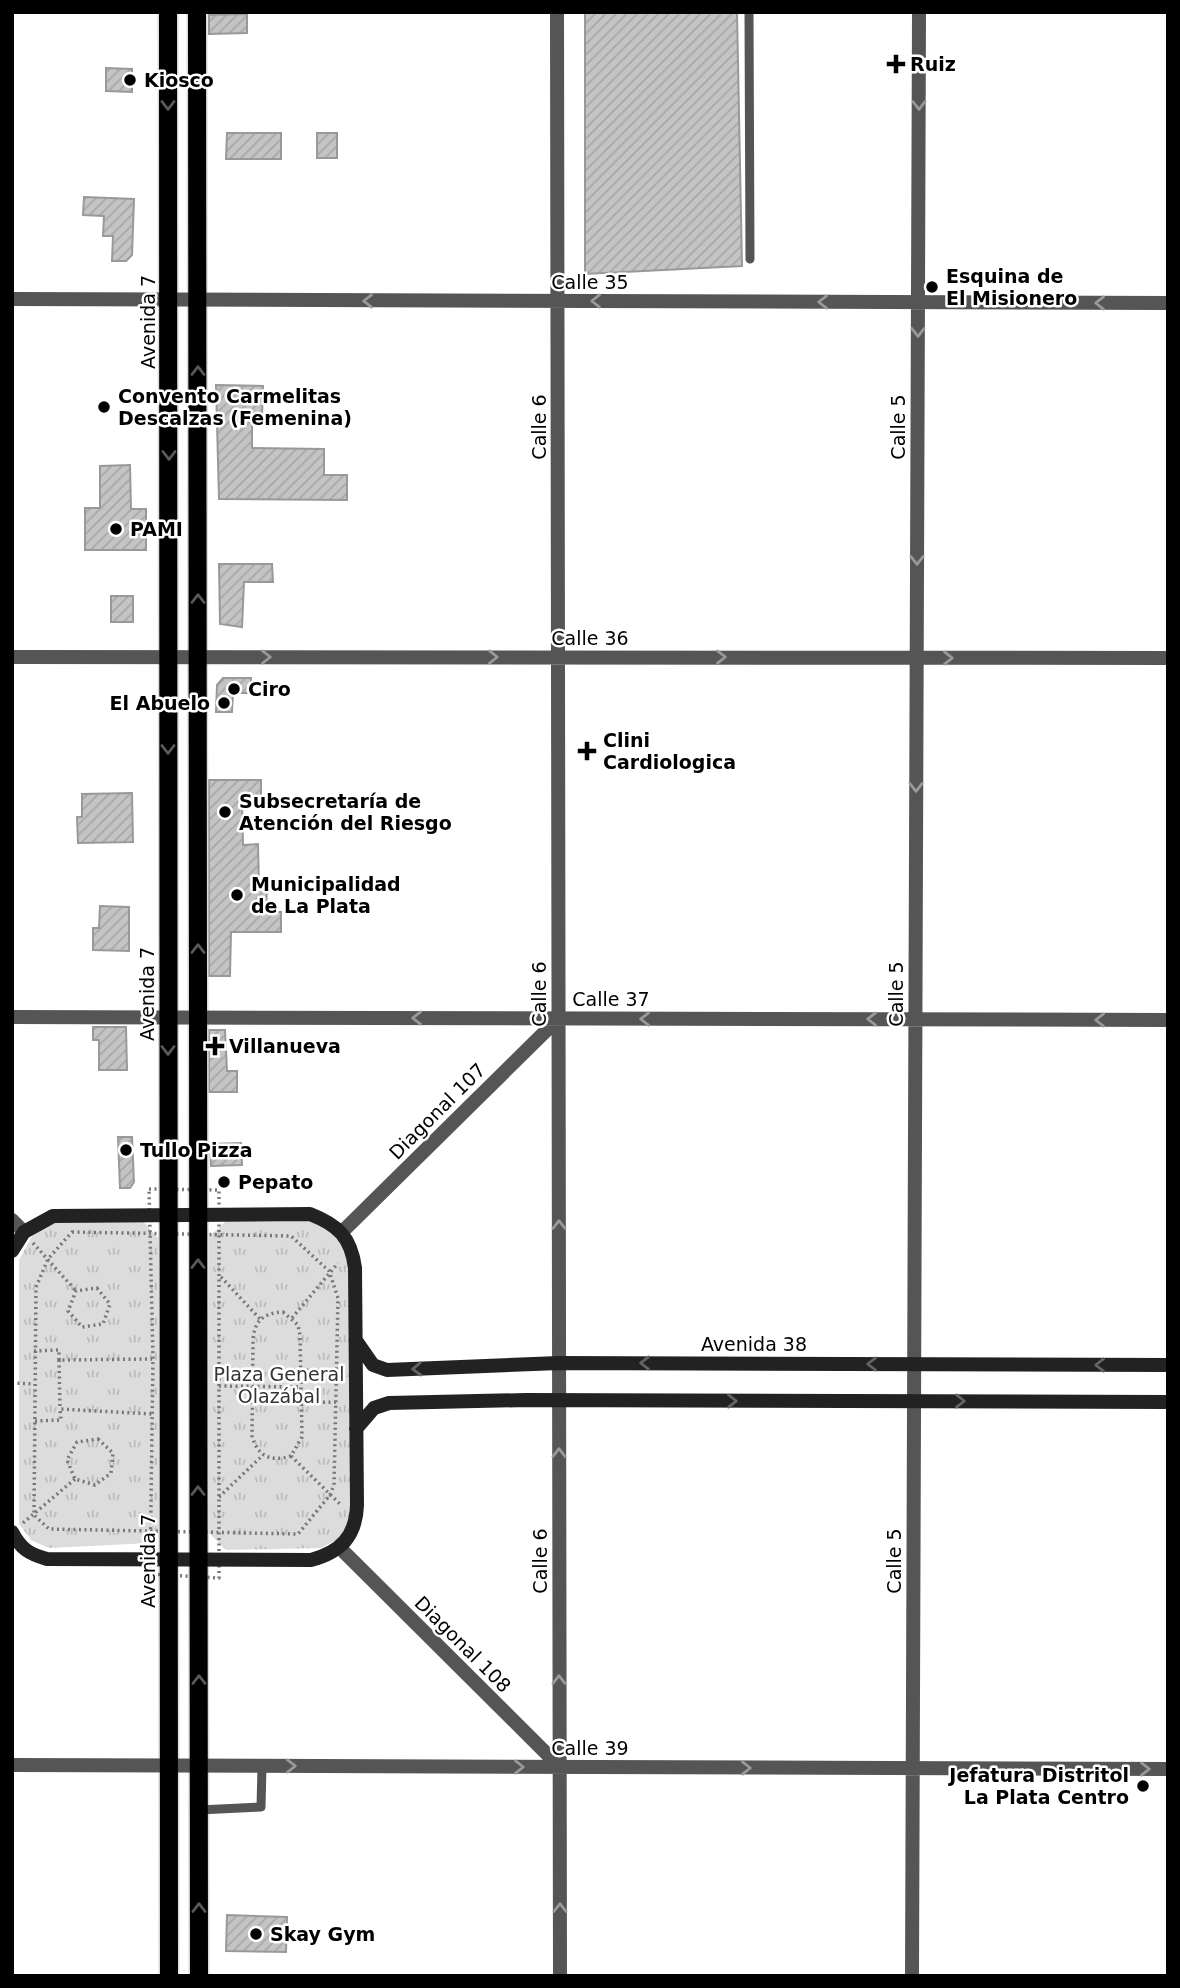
<svg xmlns="http://www.w3.org/2000/svg" width="1180" height="1988" font-family="'DejaVu Sans',sans-serif">
<defs>
<pattern id="park-tufts" width="24" height="20" patternUnits="userSpaceOnUse" patternTransform="scale(1.75)"><rect width="24" height="20" fill="#dcdcdc"/><path d="M3 7l-1-3M5 7V3M7 7l1-3M15 17l-1-3M17 17v-4M19 17l1-3" fill="none" stroke="#bbb"/></pattern>
<pattern id="building-hatch" width="6" height="6" patternUnits="userSpaceOnUse" patternTransform="scale(1.75)"><rect width="6" height="6" fill="#c4c4c4"/><path d="M-1 1l2-2M0 6l6-6M5 7l2-2" fill="none" stroke="#a7a7a7"/></pattern>
</defs>
<rect width="100%" height="100%" fill="#fff"/>
<!-- park -->
<path fill="url(#park-tufts)" d="M 58,1219 L 142,1220 L 159,1239 L 159,1532 L 150,1543 L 49,1548 L 31,1540 L 19,1524 L 19,1260 L 32,1236 Z
M 316,1220 L 336,1235 L 349,1253 L 350,1517 L 340,1538 L 321,1548 L 226,1550 L 208,1532 L 209,1237 L 226,1221 Z"/>
<!-- building -->
<path fill="url(#building-hatch)" stroke="#999" stroke-width="2" d="M 585,12 L 737,12 L 742,266 L 585,274 Z
M 247,14 L 247,33 L 209,34 L 209,15 Z
M 106,68 L 132,69 L 132,92 L 106,91 Z
M 227,133 L 281,133 L 281,159 L 226,159 Z
M 317,133 L 337,133 L 337,158 L 317,158 Z
M 84,197 L 134,199 L 132,255 L 126,261 L 112,261 L 113,236 L 103,236 L 104,216 L 83,215 Z
M 216,385 L 263,386 L 262,418 L 252,417 L 252,448 L 324,449 L 324,475 L 347,475 L 347,500 L 219,499 Z
M 130,465 L 131,509 L 146,509 L 146,550 L 85,550 L 85,508 L 100,508 L 100,466 Z
M 219,564 L 272,564 L 273,582 L 244,582 L 242,627 L 220,624 Z
M 111,596 L 133,596 L 133,622 L 111,622 Z
M 223,678 L 251,678 L 251,693 L 233,693 L 232,712 L 216,712 L 217,685 Z
M 209,780 L 261,780 L 261,800 L 242,800 L 243,845 L 258,844 L 259,887 L 267,887 L 266,912 L 281,912 L 281,932 L 231,932 L 230,976 L 209,976 Z
M 132,793 L 133,842 L 78,843 L 77,817 L 82,817 L 82,794 Z
M 100,906 L 129,907 L 129,951 L 93,950 L 93,928 L 99,928 Z
M 93,1027 L 126,1027 L 127,1070 L 99,1070 L 99,1040 L 93,1040 Z
M 209,1030 L 225,1030 L 227,1071 L 237,1071 L 237,1092 L 209,1092 Z
M 118,1137 L 132,1137 L 134,1182 L 130,1188 L 120,1188 Z
M 241,1143 L 242,1165 L 211,1166 L 210,1144 Z
M 227,1915 L 287,1917 L 286,1952 L 226,1951 Z"/>
<g fill="none" stroke-linecap="round" stroke-linejoin="round">
<defs>
<path id="primary" d="M 168,12 L 169,1976
M 197,12 L 199,1976"/>
</defs>
<!-- primary casing -->
<use href="#primary" stroke="#dbdbdb" stroke-width="21"/>
<!-- path -->
<path stroke="#777" stroke-width="3.5" stroke-dasharray="2 3.5" stroke-linecap="butt" d="M 149,1189 L 219,1190 L 219,1578 L 150,1574 L 153,1359 Z
M 72,1232 L 291,1236 L 329,1271 L 338,1298 L 334,1485 L 330,1495 L 298,1534 L 49,1529 L 34,1515 L 36,1287 L 48,1259 Z
M 33,1243 L 76,1291
M 221,1277 L 260,1319
M 97,1288 L 110,1304 L 103,1324 L 82,1327 L 68,1311 L 76,1291 Z
M 283,1312 L 298,1325 L 300,1335 L 302,1437 L 291,1456 C 271,1462 258,1457 252,1436 L 253,1341 C 254,1321 263,1313 283,1312 Z
M 292,1318 L 338,1263
M 34,1351 L 59,1350 L 59,1360 L 152,1359
M 59,1360 L 60,1409
M 301,1370 L 337,1371
M 12,1383 L 34,1384
M 219,1386 L 301,1387
M 301,1403 L 336,1402
M 35,1421 L 61,1420 L 60,1409 L 152,1414
M 98,1439 L 113,1453 L 111,1473 L 95,1485 L 75,1479 L 67,1460 L 77,1442 Z
M 291,1456 L 342,1506
M 219,1497 L 263,1455
M 23,1523 L 75,1479"/>
<!-- service -->
<path stroke="#555" stroke-width="9" d="M 749,12 L 750,259
M 199,1810 L 261,1807 L 262,1766"/>
<!-- minor -->
<path stroke="#555" stroke-width="14" d="M 557,12 L 560,1976
M 12,299 L 1168,303
M 12,657 L 1168,658
M 12,1017 L 1168,1020
M 12,1220 L 24,1232
M 343,1231 L 559,1018
M 340,1548 L 560,1767
M 12,1765 L 1168,1769
M 912,1976 L 919,12"/>
<!-- secondary -->
<path stroke="#222" stroke-width="14" d="M 12,1251 L 24,1232 L 53,1216 L 310,1214 C 338,1225 351,1237 355,1268 L 357,1505 C 356,1536 341,1552 311,1560 L 47,1559 C 29,1554 21,1549 12,1532
M 357,1342 L 373,1365 L 387,1370 L 559,1363 L 1168,1365
M 356,1429 L 374,1408 L 389,1403 L 526,1400 L 1168,1402"/>
<!-- primary -->
<use href="#primary" stroke="#000" stroke-width="18"/>
</g>
<!-- one-way arrows -->
<defs><path id="oneway-chevron" d="M-2-3.5L2.5 0L-2 3.5" fill="none" stroke-width="1.6" stroke-linecap="round" stroke-linejoin="round" transform="scale(1.75)"/></defs>
<g stroke="#595959">
<use href="#oneway-chevron" transform="translate(168 105) rotate(90)"/>
<use href="#oneway-chevron" transform="translate(198 371) rotate(-90)"/>
<use href="#oneway-chevron" transform="translate(169 455) rotate(90)"/>
<use href="#oneway-chevron" transform="translate(198 599) rotate(-90)"/>
<use href="#oneway-chevron" transform="translate(168 749) rotate(90)"/>
<use href="#oneway-chevron" transform="translate(198 949) rotate(-90)"/>
<use href="#oneway-chevron" transform="translate(168 1050) rotate(90)"/>
<use href="#oneway-chevron" transform="translate(198 1264) rotate(-90)"/>
<use href="#oneway-chevron" transform="translate(198 1491) rotate(-90)"/>
<use href="#oneway-chevron" transform="translate(199 1680) rotate(-90)"/>
<use href="#oneway-chevron" transform="translate(199 1908) rotate(-90)"/>
</g>
<g stroke="#999">
<use href="#oneway-chevron" transform="translate(919 105) rotate(90)"/>
<use href="#oneway-chevron" transform="translate(368 301) rotate(-180)"/>
<use href="#oneway-chevron" transform="translate(596 301) rotate(-180)"/>
<use href="#oneway-chevron" transform="translate(823 302) rotate(-180)"/>
<use href="#oneway-chevron" transform="translate(1100 303) rotate(-180)"/>
<use href="#oneway-chevron" transform="translate(918 332) rotate(90)"/>
<use href="#oneway-chevron" transform="translate(917 560) rotate(90)"/>
<use href="#oneway-chevron" transform="translate(266 657)"/>
<use href="#oneway-chevron" transform="translate(493 657)"/>
<use href="#oneway-chevron" transform="translate(721 657)"/>
<use href="#oneway-chevron" transform="translate(948 658)"/>
<use href="#oneway-chevron" transform="translate(916 787) rotate(90)"/>
<use href="#oneway-chevron" transform="translate(417 1018) rotate(-180)"/>
<use href="#oneway-chevron" transform="translate(645 1019) rotate(-180)"/>
<use href="#oneway-chevron" transform="translate(872 1019) rotate(-180)"/>
<use href="#oneway-chevron" transform="translate(1100 1020) rotate(-180)"/>
<use href="#oneway-chevron" transform="translate(559 1225) rotate(-90)"/>
<use href="#oneway-chevron" transform="translate(559 1453) rotate(-90)"/>
<use href="#oneway-chevron" transform="translate(559 1680) rotate(-90)"/>
<use href="#oneway-chevron" transform="translate(291 1766)"/>
<use href="#oneway-chevron" transform="translate(519 1767)"/>
<use href="#oneway-chevron" transform="translate(746 1768)"/>
<use href="#oneway-chevron" transform="translate(1145 1769)"/>
<use href="#oneway-chevron" transform="translate(560 1908) rotate(-90)"/>
</g>
<g stroke="#646464">
<use href="#oneway-chevron" transform="translate(645 1363) rotate(-180)"/>
<use href="#oneway-chevron" transform="translate(872 1364) rotate(-180)"/>
<use href="#oneway-chevron" transform="translate(1100 1365) rotate(-180)"/>
<use href="#oneway-chevron" transform="translate(417 1369) rotate(178)"/>
<use href="#oneway-chevron" transform="translate(732 1401)"/>
<use href="#oneway-chevron" transform="translate(960 1401)"/>
</g>
<!-- markers -->
<g fill="#000" stroke="#fff" stroke-width="2.5">
<path d="M892.5 53.5h7v7h7v7h-7v7h-7v-7h-7v-7h7z"/>
<circle cx="130" cy="80" r="7"/>
<circle cx="932" cy="287" r="7"/>
<circle cx="104" cy="407" r="7"/>
<circle cx="116" cy="529" r="7"/>
<circle cx="234" cy="689" r="7"/>
<circle cx="224" cy="703" r="7"/>
<path d="M583.5 740.5h7v7h7v7h-7v7h-7v-7h-7v-7h7z"/>
<circle cx="225" cy="812" r="7"/>
<circle cx="237" cy="895" r="7"/>
<path d="M211.5 1035.5h7v7h7v7h-7v7h-7v-7h-7v-7h7z"/>
<circle cx="126" cy="1150" r="7"/>
<circle cx="224" cy="1182" r="7"/>
<circle cx="1143" cy="1786" r="7"/>
<circle cx="256" cy="1934" r="7"/>
</g>
<g text-anchor="middle" stroke-width="5" stroke-linejoin="round" paint-order="stroke">
<!-- poi labels -->
<g font-size="19" font-weight="bold" fill="#000" stroke="#fff" text-anchor="start">
<text x="910" y="71">Ruiz</text>
<text x="144" y="87">Kiosco</text>
<text x="946" y="283">Esquina de<tspan x="946" dy="22">El Misionero</tspan></text>
<text x="118" y="403">Convento Carmelitas<tspan x="118" dy="22">Descalzas (Femenina)</tspan></text>
<text x="130" y="536">PAMI</text>
<text x="248" y="696">Ciro</text>
<text x="210" y="710" text-anchor="end">El Abuelo</text>
<text x="603" y="747">Clini<tspan x="603" dy="22">Cardiologica</tspan></text>
<text x="239" y="808">Subsecretaría de<tspan x="239" dy="22">Atención del Riesgo</tspan></text>
<text x="251" y="891">Municipalidad<tspan x="251" dy="22">de La Plata</tspan></text>
<text x="229" y="1053">Villanueva</text>
<text x="140" y="1157">Tullo Pizza</text>
<text x="238" y="1189">Pepato</text>
<text x="1129" y="1782" text-anchor="end">Jefatura Distritol<tspan x="1129" dy="22">La Plata Centro</tspan></text>
<text x="270" y="1941">Skay Gym</text>
</g>
<!-- street labels -->
<g font-size="19" fill="#000" stroke="#fff">
<text x="590" y="289">Calle 35</text>
<text transform="translate(148 322) rotate(-90)" y="7">Avenida 7</text>
<text transform="translate(539 427) rotate(-90)" y="7">Calle 6</text>
<text transform="translate(898 427) rotate(-90)" y="7">Calle 5</text>
<text x="590" y="645">Calle 36</text>
<text transform="translate(147 994) rotate(-90)" y="7">Avenida 7</text>
<text transform="translate(539 994) rotate(-90)" y="7">Calle 6</text>
<text transform="translate(896 994) rotate(-90)" y="7">Calle 5</text>
<text x="611" y="1006">Calle 37</text>
<text transform="translate(437 1111) rotate(-45)" y="7">Diagonal 107</text>
<text x="754" y="1351">Avenida 38</text>
<text transform="translate(148 1561) rotate(-90)" y="7">Avenida 7</text>
<text transform="translate(540 1561) rotate(-90)" y="7">Calle 6</text>
<text transform="translate(894 1561) rotate(-90)" y="7">Calle 5</text>
<text transform="translate(463 1644) rotate(45)" y="7">Diagonal 108</text>
<text x="590" y="1755">Calle 39</text>
</g>
<!-- park labels -->
<g font-size="19" fill="#333" stroke="#fff">
<text x="279" y="1381">Plaza General<tspan x="279" dy="22">Olazábal</tspan></text>
</g>
</g>
<!-- border -->
<rect width="1180" height="1988" fill="none" stroke="#000000" stroke-width="28"/>
</svg>
